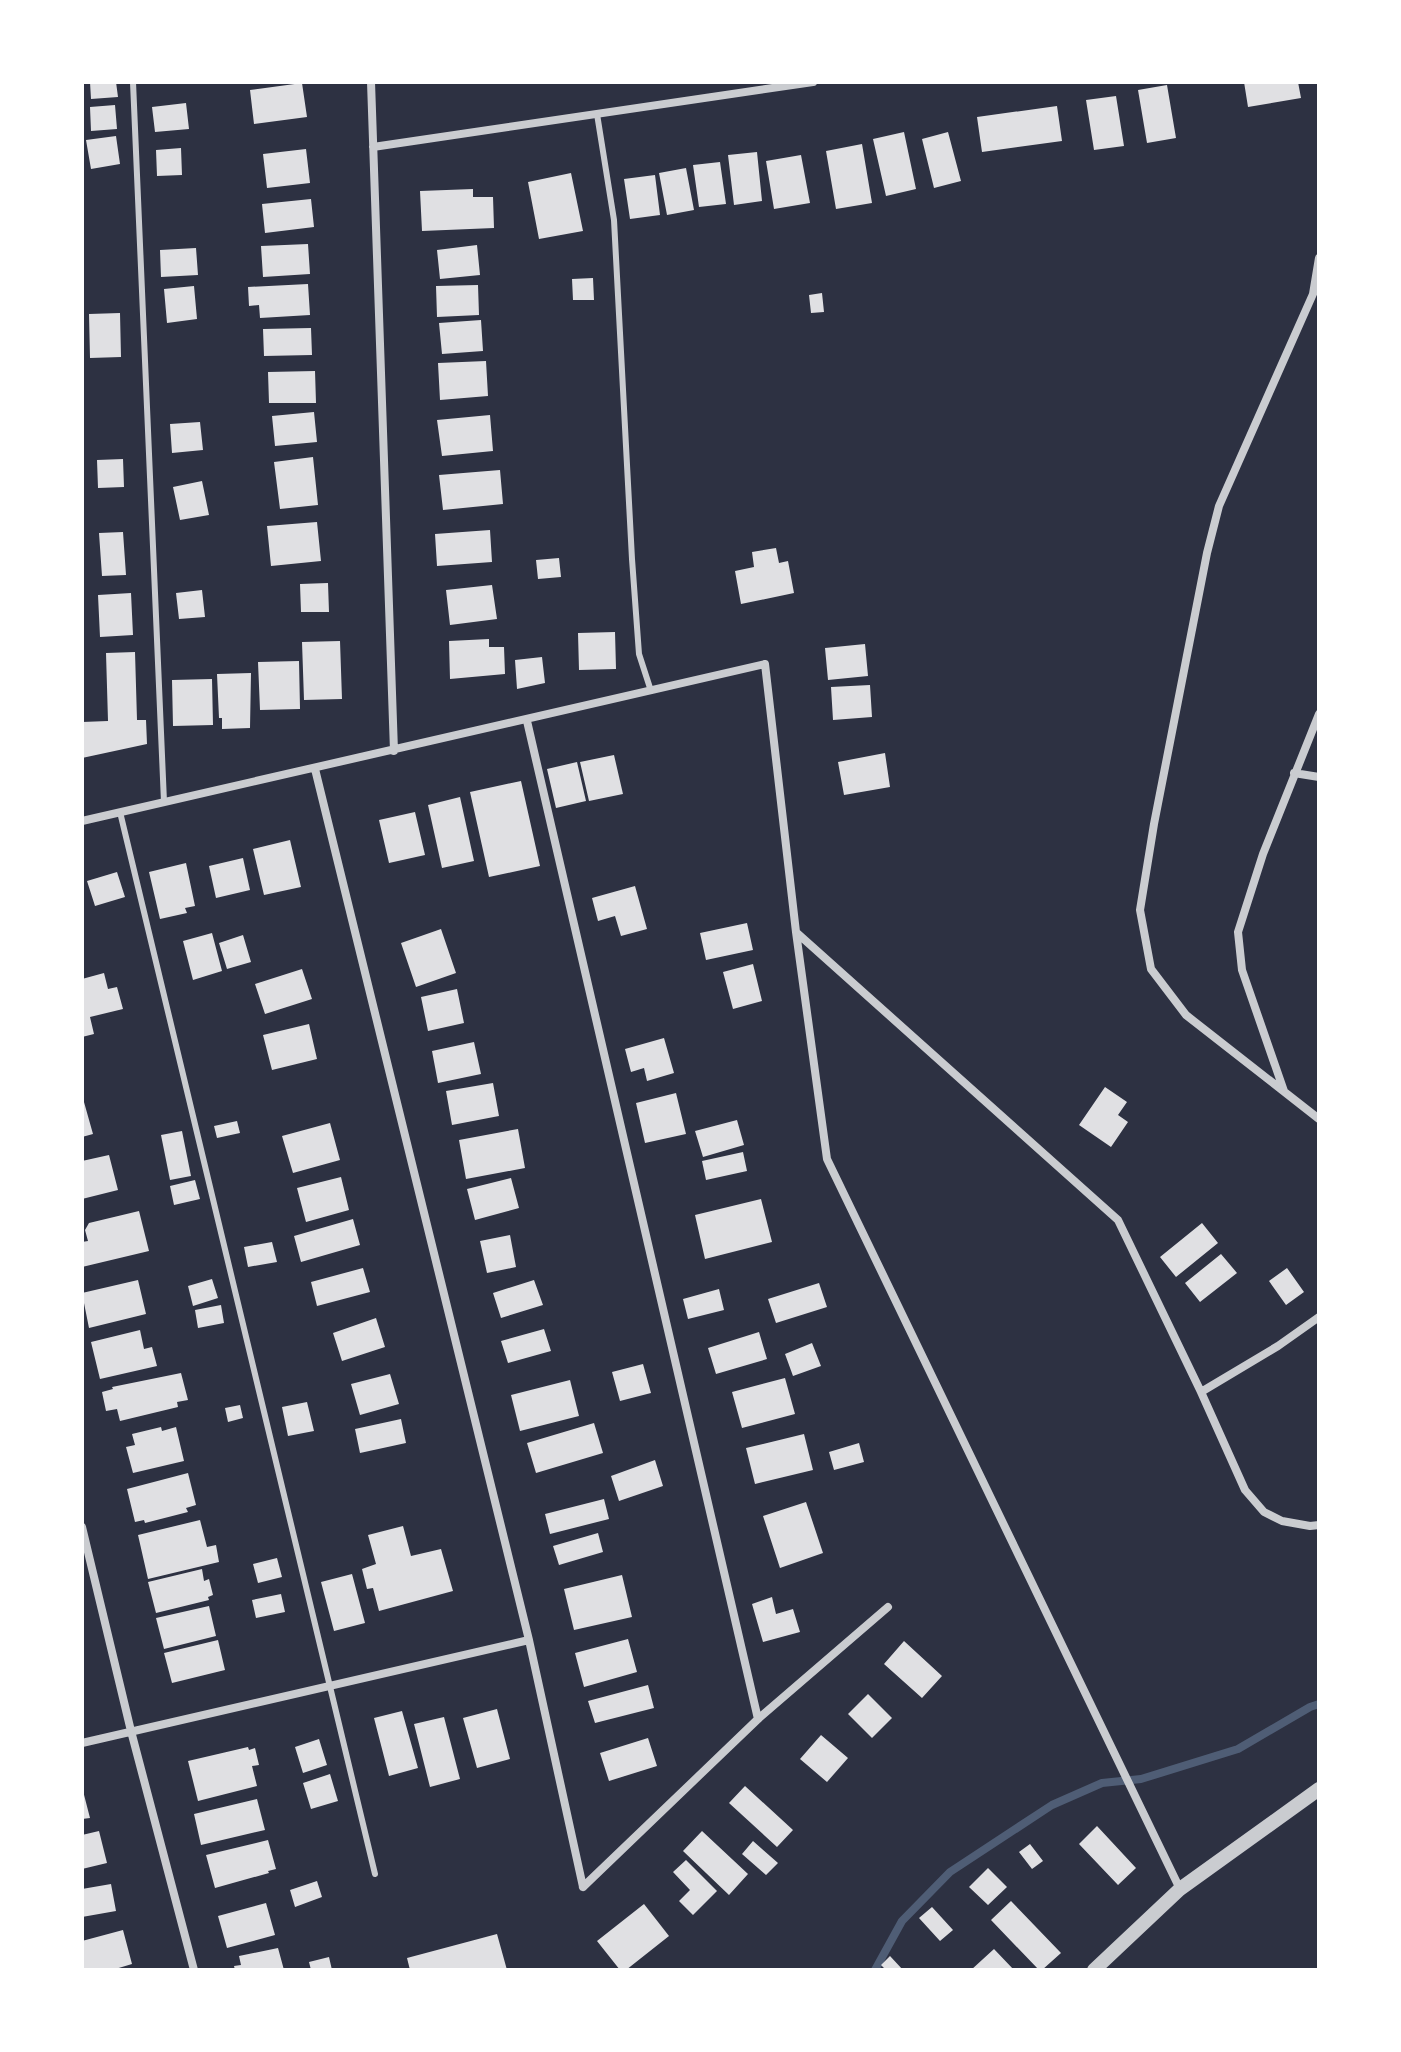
<svg xmlns="http://www.w3.org/2000/svg" width="1401" height="2052" font-family="Overpass,sans-serif">
<rect width="100%" height="100%" fill="#2d3142"/>
<g fill="none" stroke-linecap="round" stroke-linejoin="round">
<!-- stream -->
<path stroke="#4f5d75" stroke-width="8" d="M 875,1970 L 902,1921 L 950,1872 L 1052,1805 L 1102,1783 L 1141,1779 L 1238,1749 L 1310,1707 L 1319,1704"/>
</g>
<!-- building -->
<path fill="#e0e0e3" d="M 90,82 L 116,82 L 118,97 L 91,99 Z
M 1244,82 L 1298,82 L 1301,98 L 1248,107 Z
M 302,83 L 307,117 L 254,124 L 250,90 Z
M 1167,85 L 1176,138 L 1147,143 L 1138,90 Z
M 1116,96 L 1124,146 L 1094,150 L 1086,100 Z
M 186,103 L 189,129 L 155,132 L 152,107 Z
M 115,105 L 117,129 L 91,131 L 90,107 Z
M 1057,106 L 1062,141 L 982,152 L 977,117 Z
M 904,132 L 916,189 L 886,196 L 873,139 Z
M 948,132 L 961,181 L 934,188 L 922,139 Z
M 116,136 L 120,164 L 91,169 L 86,140 Z
M 862,144 L 872,203 L 836,209 L 826,151 Z
M 181,148 L 182,175 L 157,176 L 156,150 Z
M 306,149 L 310,183 L 267,188 L 263,154 Z
M 757,152 L 762,201 L 734,205 L 728,155 Z
M 801,155 L 810,203 L 774,209 L 766,161 Z
M 720,162 L 726,204 L 699,207 L 693,165 Z
M 686,168 L 694,210 L 667,215 L 659,173 Z
M 571,173 L 583,231 L 539,239 L 528,182 Z
M 655,175 L 660,215 L 630,219 L 624,179 Z
M 473,189 L 473,197 L 493,197 L 494,228 L 422,231 L 420,191 Z
M 311,199 L 314,227 L 265,233 L 262,204 Z
M 308,244 L 310,274 L 263,277 L 261,246 Z
M 477,245 L 480,275 L 440,279 L 437,250 Z
M 196,248 L 198,275 L 161,277 L 160,250 Z
M 593,278 L 594,300 L 573,300 L 572,279 Z
M 308,284 L 310,315 L 260,318 L 259,305 L 249,306 L 248,287 Z
M 478,285 L 479,315 L 437,317 L 436,286 Z
M 194,286 L 197,319 L 167,323 L 164,289 Z
M 822,293 L 824,312 L 811,313 L 809,295 Z
M 120,313 L 121,357 L 90,358 L 89,314 Z
M 481,320 L 483,351 L 442,354 L 439,323 Z
M 311,328 L 312,355 L 264,356 L 263,329 Z
M 486,361 L 488,396 L 440,400 L 438,363 Z
M 315,371 L 316,403 L 269,403 L 268,372 Z
M 314,412 L 317,442 L 275,446 L 272,416 Z
M 490,415 L 493,451 L 442,456 L 437,420 Z
M 200,422 L 203,450 L 172,453 L 170,424 Z
M 313,457 L 318,505 L 280,509 L 274,462 Z
M 123,459 L 124,487 L 98,488 L 97,460 Z
M 500,470 L 503,504 L 443,510 L 439,475 Z
M 202,481 L 209,515 L 180,520 L 173,487 Z
M 317,522 L 321,561 L 271,566 L 267,526 Z
M 490,530 L 492,562 L 437,566 L 435,534 Z
M 123,532 L 126,575 L 102,576 L 99,533 Z
M 776,548 L 779,563 L 788,561 L 794,593 L 741,604 L 735,571 L 754,567 L 752,552 Z
M 559,558 L 561,577 L 538,579 L 536,560 Z
M 328,583 L 329,612 L 301,612 L 300,584 Z
M 492,585 L 497,619 L 450,625 L 446,590 Z
M 202,590 L 205,617 L 179,619 L 176,593 Z
M 131,593 L 133,635 L 100,637 L 98,595 Z
M 615,632 L 616,669 L 579,670 L 578,633 Z
M 489,639 L 489,647 L 504,647 L 505,674 L 450,679 L 449,641 Z
M 340,641 L 342,699 L 304,700 L 302,642 Z
M 865,644 L 868,676 L 828,680 L 825,648 Z
M 135,652 L 137,720 L 146,720 L 147,744 L 82,758 L 82,722 L 108,721 L 106,653 Z
M 542,657 L 545,683 L 517,689 L 515,660 Z
M 299,661 L 300,709 L 260,710 L 258,662 Z
M 251,673 L 250,728 L 222,729 L 222,718 L 219,718 L 217,674 Z
M 212,679 L 213,725 L 173,726 L 172,680 Z
M 870,685 L 872,717 L 833,720 L 831,687 Z
M 885,753 L 890,787 L 844,795 L 838,762 Z
M 614,755 L 623,794 L 589,801 L 580,762 Z
M 577,762 L 586,801 L 556,808 L 547,769 Z
M 521,781 L 540,866 L 489,877 L 470,792 Z
M 460,797 L 474,861 L 442,868 L 428,805 Z
M 415,812 L 425,855 L 389,863 L 379,820 Z
M 290,840 L 301,887 L 264,895 L 253,849 Z
M 243,858 L 250,890 L 216,898 L 209,866 Z
M 186,863 L 195,906 L 185,908 L 187,913 L 160,919 L 149,872 Z
M 117,872 L 125,897 L 95,906 L 87,881 Z
M 635,886 L 647,929 L 621,936 L 615,916 L 598,921 L 592,898 Z
M 747,923 L 753,950 L 706,960 L 700,933 Z
M 441,929 L 456,973 L 416,987 L 401,943 Z
M 212,933 L 222,971 L 193,980 L 183,941 Z
M 243,935 L 251,962 L 227,969 L 219,943 Z
M 753,964 L 762,1001 L 733,1009 L 723,972 Z
M 302,969 L 312,999 L 265,1014 L 255,984 Z
M 104,973 L 108,989 L 117,987 L 123,1009 L 90,1017 L 94,1034 L 82,1037 L 82,979 Z
M 457,989 L 464,1023 L 428,1031 L 421,997 Z
M 309,1024 L 317,1059 L 272,1070 L 263,1035 Z
M 664,1038 L 674,1073 L 647,1081 L 644,1068 L 631,1072 L 625,1049 Z
M 474,1042 L 481,1074 L 438,1083 L 432,1051 Z
M 493,1083 L 499,1116 L 452,1125 L 446,1091 Z
M 1105,1087 L 1127,1102 L 1118,1115 L 1128,1122 L 1111,1147 L 1079,1125 Z
M 676,1093 L 686,1134 L 645,1143 L 636,1103 Z
M 82,1095 L 93,1134 L 82,1137 Z
M 737,1120 L 744,1145 L 703,1157 L 695,1131 Z
M 237,1121 L 240,1133 L 217,1138 L 214,1126 Z
M 330,1123 L 340,1160 L 293,1173 L 282,1136 Z
M 518,1129 L 525,1168 L 466,1179 L 459,1140 Z
M 182,1131 L 191,1176 L 170,1180 L 161,1135 Z
M 743,1152 L 747,1171 L 706,1180 L 702,1161 Z
M 109,1155 L 118,1190 L 82,1199 L 82,1161 Z
M 341,1177 L 349,1210 L 306,1222 L 297,1188 Z
M 511,1178 L 519,1208 L 475,1220 L 467,1189 Z
M 195,1180 L 200,1199 L 174,1205 L 170,1186 Z
M 761,1199 L 772,1242 L 705,1259 L 695,1215 Z
M 139,1211 L 149,1251 L 82,1267 L 82,1242 L 88,1241 L 85,1230 L 89,1223 Z
M 353,1219 L 360,1245 L 301,1262 L 294,1236 Z
M 1202,1223 L 1218,1243 L 1176,1277 L 1160,1257 Z
M 510,1235 L 516,1267 L 487,1273 L 480,1241 Z
M 272,1242 L 277,1262 L 248,1267 L 244,1247 Z
M 1221,1254 L 1237,1273 L 1200,1302 L 1185,1283 Z
M 363,1268 L 370,1292 L 317,1306 L 311,1282 Z
M 1287,1268 L 1304,1292 L 1286,1305 L 1269,1281 Z
M 212,1279 L 218,1298 L 193,1306 L 188,1286 Z
M 138,1280 L 146,1314 L 89,1328 L 82,1293 Z
M 534,1280 L 543,1305 L 501,1318 L 493,1293 Z
M 819,1283 L 827,1307 L 776,1323 L 768,1299 Z
M 719,1289 L 724,1310 L 688,1319 L 683,1299 Z
M 221,1305 L 224,1323 L 198,1328 L 195,1310 Z
M 376,1318 L 385,1347 L 342,1361 L 333,1333 Z
M 544,1329 L 551,1351 L 508,1363 L 501,1341 Z
M 140,1330 L 144,1349 L 152,1347 L 157,1366 L 100,1379 L 91,1342 Z
M 759,1332 L 767,1359 L 716,1374 L 708,1348 Z
M 812,1343 L 821,1366 L 793,1376 L 785,1354 Z
M 643,1364 L 651,1393 L 620,1401 L 612,1372 Z
M 181,1373 L 188,1400 L 177,1402 L 178,1407 L 120,1421 L 117,1409 L 106,1411 L 102,1392 L 113,1389 L 112,1387 Z
M 390,1374 L 399,1404 L 360,1415 L 351,1384 Z
M 785,1378 L 795,1414 L 742,1428 L 732,1392 Z
M 570,1380 L 579,1416 L 520,1431 L 511,1395 Z
M 307,1402 L 314,1431 L 288,1436 L 282,1407 Z
M 240,1405 L 243,1418 L 228,1422 L 225,1408 Z
M 401,1419 L 406,1443 L 360,1453 L 355,1429 Z
M 594,1423 L 603,1453 L 536,1473 L 527,1443 Z
M 161,1427 L 162,1431 L 176,1427 L 184,1461 L 133,1473 L 126,1447 L 135,1445 L 132,1434 Z
M 804,1434 L 813,1470 L 755,1484 L 746,1448 Z
M 859,1443 L 864,1462 L 834,1470 L 829,1452 Z
M 655,1460 L 663,1486 L 619,1501 L 611,1476 Z
M 188,1473 L 196,1505 L 186,1508 L 188,1512 L 145,1523 L 144,1520 L 135,1522 L 127,1489 Z
M 604,1499 L 609,1519 L 550,1534 L 545,1514 Z
M 806,1502 L 823,1553 L 780,1568 L 763,1516 Z
M 200,1520 L 207,1547 L 216,1545 L 219,1562 L 148,1579 L 138,1535 Z
M 403,1526 L 411,1556 L 441,1549 L 453,1591 L 379,1611 L 373,1588 L 367,1589 L 362,1569 L 376,1564 L 368,1535 Z
M 598,1533 L 603,1552 L 559,1565 L 553,1546 Z
M 277,1558 L 282,1577 L 258,1583 L 253,1564 Z
M 202,1569 L 204,1581 L 209,1579 L 213,1595 L 208,1597 L 209,1600 L 156,1613 L 148,1582 Z
M 352,1574 L 365,1623 L 334,1631 L 321,1582 Z
M 622,1575 L 632,1617 L 574,1630 L 564,1589 Z
M 281,1594 L 285,1612 L 256,1618 L 252,1600 Z
M 772,1597 L 776,1614 L 793,1609 L 800,1632 L 763,1642 L 752,1604 Z
M 209,1606 L 216,1636 L 164,1649 L 156,1618 Z
M 628,1639 L 637,1672 L 584,1687 L 575,1653 Z
M 218,1640 L 225,1670 L 172,1683 L 164,1653 Z
M 904,1641 L 942,1676 L 922,1698 L 884,1664 Z
M 648,1685 L 654,1708 L 595,1723 L 588,1701 Z
M 868,1694 L 892,1718 L 872,1738 L 848,1714 Z
M 497,1709 L 510,1759 L 477,1768 L 463,1718 Z
M 402,1711 L 418,1768 L 389,1776 L 374,1718 Z
M 444,1717 L 460,1779 L 430,1787 L 414,1724 Z
M 821,1735 L 848,1758 L 827,1782 L 800,1759 Z
M 648,1738 L 657,1766 L 609,1781 L 600,1753 Z
M 319,1739 L 327,1765 L 303,1773 L 295,1747 Z
M 248,1747 L 249,1750 L 255,1748 L 259,1765 L 252,1766 L 257,1786 L 198,1801 L 188,1761 Z
M 330,1774 L 338,1801 L 311,1809 L 303,1783 Z
M 745,1786 L 793,1830 L 777,1847 L 729,1803 Z
M 82,1787 L 90,1818 L 82,1819 Z
M 257,1799 L 265,1830 L 201,1845 L 194,1814 Z
M 1097,1826 L 1136,1868 L 1118,1885 L 1079,1844 Z
M 99,1831 L 107,1863 L 82,1869 L 82,1835 Z
M 702,1831 L 748,1874 L 729,1895 L 683,1851 Z
M 268,1840 L 276,1869 L 268,1871 L 269,1873 L 215,1888 L 206,1855 Z
M 753,1841 L 778,1863 L 766,1875 L 742,1854 Z
M 1030,1844 L 1043,1861 L 1032,1869 L 1019,1852 Z
M 686,1860 L 717,1891 L 693,1915 L 679,1901 L 690,1890 L 673,1872 Z
M 988,1868 L 1007,1887 L 988,1905 L 969,1887 Z
M 317,1881 L 322,1897 L 295,1907 L 290,1890 Z
M 111,1884 L 116,1911 L 82,1917 L 82,1889 Z
M 1011,1901 L 1061,1953 L 1042,1970 L 1039,1970 L 991,1920 Z
M 266,1903 L 275,1935 L 227,1948 L 218,1916 Z
M 644,1904 L 669,1936 L 626,1970 L 620,1970 L 597,1941 Z
M 932,1907 L 953,1930 L 940,1941 L 919,1918 Z
M 123,1930 L 132,1964 L 112,1970 L 82,1970 L 82,1941 Z
M 497,1934 L 507,1970 L 410,1970 L 407,1958 Z
M 278,1948 L 284,1970 L 235,1970 L 234,1966 L 241,1965 L 239,1956 Z
M 994,1949 L 1014,1970 L 971,1970 Z
M 890,1956 L 903,1970 L 886,1970 L 881,1965 Z
M 329,1957 L 332,1970 L 311,1970 L 309,1962 Z"/>
<g fill="none" stroke-linecap="round" stroke-linejoin="round">
<!-- service -->
<path stroke="#caccd0" stroke-width="6" d="M 133,82 L 164,802
M 597,114 L 614,220 L 632,559 L 639,654 L 651,691
M 120,812 L 375,1874"/>
<!-- minor -->
<path stroke="#caccd0" stroke-width="8" d="M 371,82 L 394,751
M 373,147 L 813,82
M 1319,258 L 1313,294 L 1219,506 L 1207,553 L 1154,824 L 1140,910 L 1151,969 L 1186,1015 L 1319,1119
M 527,721 L 758,1719
M 315,769 L 529,1640 L 583,1887
M 1294,773 L 1319,777
M 82,821 L 765,664 L 796,932 L 827,1159 L 1180,1889
M 797,933 L 1118,1220 L 1201,1392 L 1245,1490 L 1264,1512 L 1282,1521 L 1310,1526 L 1319,1525
M 1284,1091 L 1242,970 L 1238,932 L 1263,854 L 1319,714
M 1201,1392 L 1278,1346 L 1319,1317
M 82,1527 L 131,1731 L 194,1970
M 82,1743 L 529,1640
M 583,1887 L 758,1719 L 888,1607"/>
<!-- tertiary -->
<path stroke="#caccd0" stroke-width="14" d="M 1094,1970 L 1180,1889 L 1319,1789"/>
</g>
<!-- border -->
<rect width="1401" height="2052" fill="none" stroke="#ffffff" stroke-width="168"/>
</svg>
